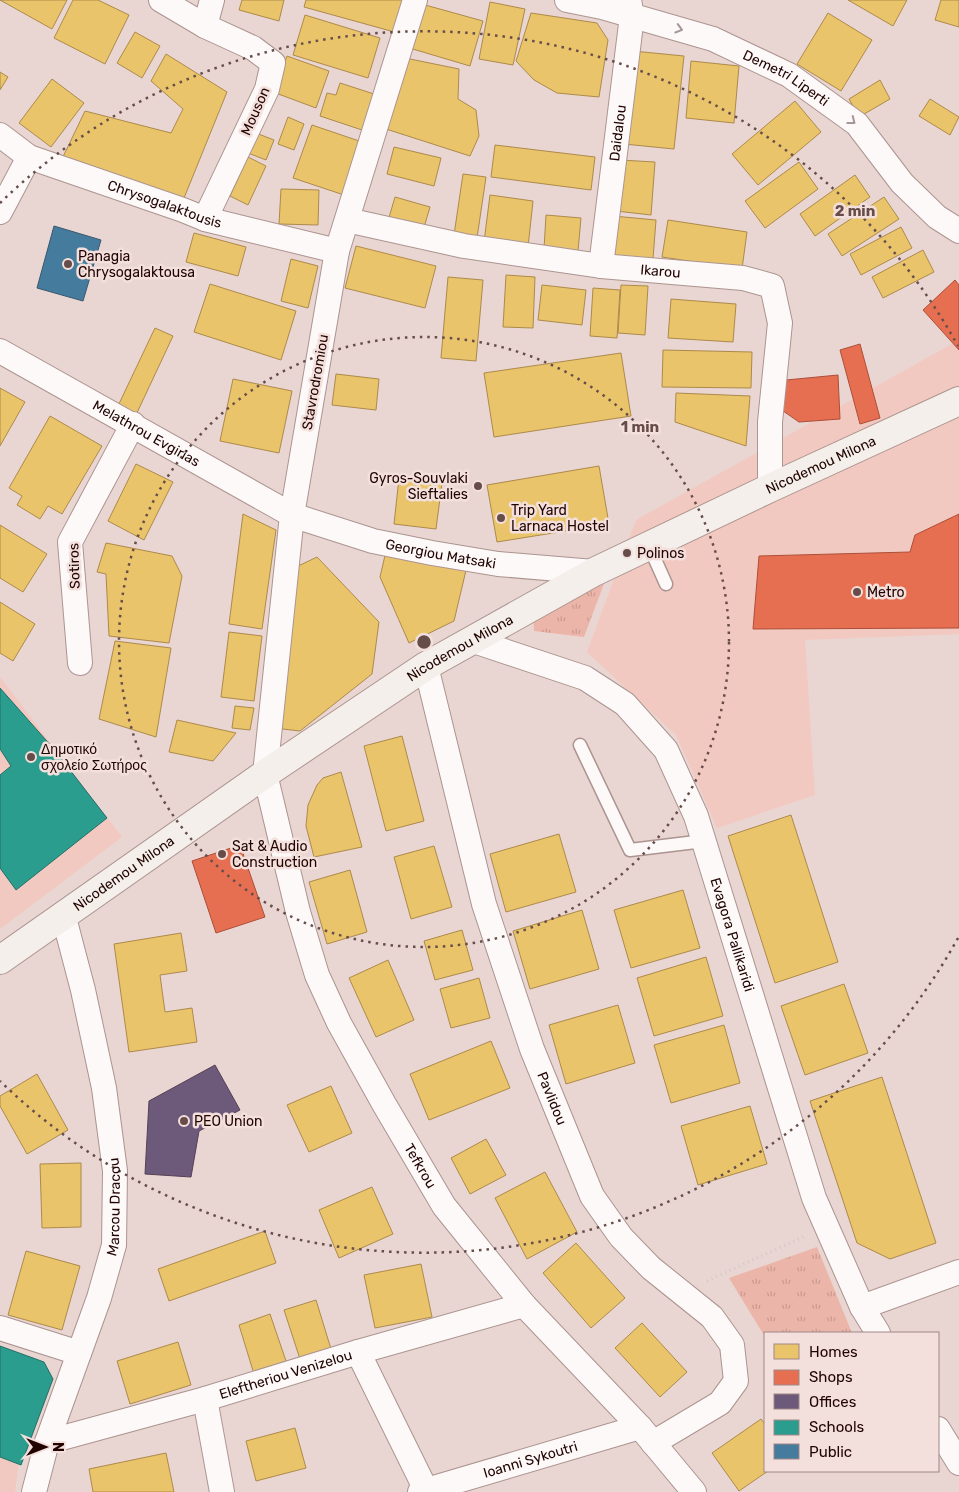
<svg xmlns="http://www.w3.org/2000/svg" width="959" height="1492" font-family="Rubik,sans-serif">
<defs>
<pattern id="grass-tufts" width="24" height="20" patternUnits="userSpaceOnUse" patternTransform="scale(1.25)"><rect width="24" height="20" fill="#ecb5a9"/><path d="M3 7l-1-3M5 7V3M7 7l1-3M15 17l-1-3M17 17v-4M19 17l1-3" fill="none" stroke="#ca9a90"/></pattern>
</defs>
<rect width="100%" height="100%" fill="#e9d5d1"/>
<!-- built -->
<path fill="#f2c9c0" d="M 959,340 L 959,634 L 805,640 L 815,795 L 717,828 L 676,735 L 587,652 L 636,520 Z
M 0,677 L 122,837 L 0,929 Z
M 0,1445 L 20,1452 L 15,1492 L 0,1492 Z"/>
<!-- grass -->
<path fill="url(#grass-tufts)" d="M 605,581 L 584,637 L 534,631 L 533,612 Z
M 817,1247 L 852,1333 L 765,1333 L 765,1337 L 729,1278 Z"/>
<!-- homes -->
<path fill="#e9c46a" stroke="#ad8a4b" d="M 0,0 L 67,0 L 52,29 Z
M 73,0 L 98,0 L 129,15 L 105,64 L 54,38 Z
M 242,0 L 284,0 L 279,21 L 239,10 Z
M 306,0 L 407,0 L 398,33 L 304,7 Z
M 848,0 L 907,0 L 893,26 Z
M 941,0 L 959,0 L 959,27 L 935,20 Z
M 490,2 L 525,9 L 513,65 L 479,59 Z
M 418,3 L 483,21 L 470,66 L 406,47 Z
M 531,13 L 597,23 L 608,40 L 599,97 L 557,93 L 534,80 L 516,61 Z
M 828,13 L 872,40 L 841,91 L 797,64 Z
M 305,15 L 380,38 L 368,78 L 293,55 Z
M 135,32 L 160,46 L 142,78 L 117,63 Z
M 633,51 L 684,56 L 674,149 L 624,144 Z
M 166,54 L 227,92 L 182,203 L 61,161 L 85,111 L 171,133 L 183,109 L 151,81 Z
M 287,56 L 329,71 L 316,108 L 273,92 Z
M 405,58 L 459,69 L 458,99 L 476,110 L 479,136 L 470,156 L 386,129 Z
M 691,61 L 739,66 L 734,123 L 686,118 Z
M 0,72 L 8,77 L 0,90 Z
M 52,79 L 84,103 L 51,147 L 19,123 Z
M 880,80 L 890,99 L 859,117 L 849,99 Z
M 340,83 L 374,94 L 362,130 L 320,116 L 327,93 L 336,95 Z
M 930,99 L 959,117 L 950,135 L 919,116 Z
M 795,101 L 821,132 L 758,185 L 732,154 Z
M 288,117 L 304,124 L 294,150 L 278,144 Z
M 312,125 L 365,143 L 347,196 L 293,178 Z
M 256,133 L 274,140 L 266,160 L 248,153 Z
M 495,145 L 595,157 L 591,190 L 491,177 Z
M 394,147 L 441,158 L 434,186 L 387,174 Z
M 248,157 L 266,166 L 248,205 L 230,196 Z
M 620,160 L 655,162 L 651,215 L 616,211 Z
M 799,162 L 818,189 L 765,228 L 745,201 Z
M 463,174 L 486,177 L 477,238 L 454,235 Z
M 855,175 L 870,197 L 815,236 L 800,214 Z
M 281,189 L 319,190 L 318,225 L 279,224 Z
M 490,195 L 533,201 L 528,247 L 484,242 Z
M 395,197 L 430,207 L 423,231 L 388,221 Z
M 884,197 L 899,219 L 842,256 L 828,234 Z
M 546,215 L 581,218 L 578,251 L 544,249 Z
M 613,216 L 656,220 L 653,259 L 610,256 Z
M 668,220 L 747,232 L 742,269 L 662,257 Z
M 901,227 L 912,248 L 861,275 L 850,254 Z
M 194,233 L 246,247 L 238,276 L 186,262 Z
M 356,246 L 436,266 L 425,308 L 345,288 Z
M 923,250 L 934,272 L 883,298 L 872,277 Z
M 291,259 L 318,266 L 308,308 L 281,301 Z
M 506,275 L 535,277 L 533,328 L 503,327 Z
M 448,277 L 483,280 L 476,361 L 441,358 Z
M 210,284 L 296,311 L 281,360 L 194,332 Z
M 542,285 L 586,290 L 582,325 L 538,320 Z
M 621,285 L 648,286 L 645,335 L 618,333 Z
M 593,288 L 620,290 L 617,338 L 590,336 Z
M 671,299 L 736,304 L 733,342 L 668,338 Z
M 155,328 L 173,336 L 135,417 L 117,408 Z
M 663,350 L 752,352 L 751,388 L 662,387 Z
M 621,353 L 631,416 L 494,437 L 484,373 Z
M 336,374 L 379,379 L 376,410 L 332,405 Z
M 233,379 L 292,391 L 279,453 L 220,441 Z
M 0,388 L 25,402 L 0,446 Z
M 676,393 L 750,396 L 746,446 L 675,422 Z
M 50,416 L 102,446 L 62,514 L 48,506 L 40,519 L 17,505 L 22,496 L 9,488 Z
M 136,464 L 173,482 L 144,540 L 108,521 Z
M 599,466 L 609,524 L 497,542 L 487,485 Z
M 399,478 L 442,483 L 436,529 L 394,524 Z
M 243,514 L 276,530 L 262,629 L 229,624 Z
M 0,525 L 47,554 L 23,592 L 0,578 Z
M 106,543 L 172,556 L 182,576 L 169,643 L 109,636 L 106,574 L 97,572 Z
M 386,551 L 467,566 L 454,621 L 409,643 L 380,577 Z
M 317,557 L 379,622 L 372,674 L 300,731 L 274,728 L 296,567 Z
M 0,602 L 35,624 L 13,661 L 0,653 Z
M 229,632 L 262,636 L 254,701 L 221,697 Z
M 115,641 L 171,648 L 156,737 L 99,719 Z
M 235,706 L 254,708 L 250,730 L 232,728 Z
M 177,720 L 236,733 L 213,761 L 169,752 Z
M 402,736 L 424,821 L 386,831 L 364,746 Z
M 341,772 L 362,847 L 314,857 L 306,826 L 308,805 L 317,785 L 323,778 Z
M 791,815 L 838,962 L 775,983 L 728,836 Z
M 559,834 L 576,892 L 506,912 L 490,854 Z
M 434,846 L 452,907 L 411,919 L 394,857 Z
M 350,870 L 367,932 L 327,944 L 309,882 Z
M 683,890 L 700,948 L 631,968 L 614,910 Z
M 582,910 L 599,969 L 530,989 L 513,931 Z
M 462,930 L 473,970 L 435,980 L 424,941 Z
M 181,933 L 187,971 L 160,975 L 165,1012 L 192,1008 L 197,1042 L 129,1052 L 114,944 Z
M 706,957 L 723,1016 L 654,1036 L 637,978 Z
M 388,960 L 414,1020 L 376,1037 L 349,978 Z
M 479,978 L 490,1018 L 451,1028 L 440,989 Z
M 844,984 L 868,1053 L 805,1075 L 781,1006 Z
M 618,1005 L 635,1063 L 566,1084 L 549,1025 Z
M 724,1025 L 740,1083 L 671,1103 L 654,1045 Z
M 491,1041 L 510,1088 L 429,1120 L 410,1074 Z
M 37,1074 L 68,1130 L 27,1154 L 0,1106 L 0,1096 Z
M 882,1077 L 936,1243 L 890,1259 L 857,1243 L 810,1101 Z
M 331,1086 L 352,1133 L 309,1152 L 287,1105 Z
M 750,1106 L 767,1164 L 698,1185 L 681,1126 Z
M 486,1139 L 506,1175 L 470,1194 L 451,1158 Z
M 81,1163 L 81,1227 L 42,1228 L 40,1164 Z
M 545,1172 L 577,1232 L 527,1259 L 495,1198 Z
M 372,1187 L 393,1234 L 339,1258 L 319,1210 Z
M 265,1231 L 276,1263 L 169,1301 L 158,1269 Z
M 576,1243 L 625,1298 L 591,1328 L 543,1273 Z
M 26,1251 L 80,1266 L 62,1330 L 8,1315 Z
M 421,1264 L 432,1317 L 375,1328 L 364,1275 Z
M 316,1300 L 331,1349 L 300,1359 L 284,1310 Z
M 270,1314 L 287,1364 L 254,1374 L 239,1325 Z
M 642,1323 L 687,1372 L 660,1397 L 615,1348 Z
M 178,1342 L 191,1385 L 130,1404 L 117,1361 Z
M 761,1419 L 765,1424 L 765,1471 L 768,1471 L 739,1491 L 712,1453 Z
M 295,1428 L 306,1468 L 256,1481 L 246,1441 Z
M 166,1453 L 174,1492 L 93,1492 L 89,1469 Z"/>
<!-- shops -->
<path fill="#e76f51" stroke="#ac4f39" d="M 955,280 L 959,285 L 959,350 L 923,310 Z
M 860,344 L 880,418 L 860,424 L 840,350 Z
M 838,375 L 840,419 L 799,422 L 776,406 L 776,381 Z
M 959,514 L 959,628 L 753,629 L 759,556 L 910,552 L 915,535 Z
M 240,845 L 265,917 L 216,933 L 192,861 Z"/>
<!-- offices -->
<path fill="#6d597a" stroke="#564056" d="M 215,1065 L 240,1110 L 199,1131 L 191,1177 L 145,1174 L 149,1101 Z"/>
<!-- schools -->
<path fill="#2a9d8f" stroke="#276f65" d="M 0,688 L 53,748 L 107,818 L 16,890 L 0,868 L 0,775 L 11,766 L 0,749 Z
M 0,1346 L 44,1362 L 53,1379 L 21,1465 L 0,1457 Z"/>
<!-- public -->
<path fill="#457b9d" stroke="#3a576e" d="M 54,226 L 101,240 L 83,301 L 37,288 Z"/>
<g fill="none" stroke-linecap="round" stroke-linejoin="round">
<defs>
<path id="lane" d="M 649,546 L 666,584
M 580,745 L 630,850 L 704,841"/>
<g id="street">
<path d="M 161,0 L 205,26 L 253,48 L 273,63 L 267,89 L 205,219"/>
<path id="s1" d="M 415,0 L 337,251 L 292,515 L 265,774 L 298,912 L 317,975 L 339,1023 L 384,1104 L 444,1206 L 524,1305 L 640,1427 L 694,1492"/>
<path id="s2" d="M 567,0 L 602,7 L 713,39 L 789,75 L 857,124 L 902,183 L 937,217 L 959,231"/>
<path d="M 205,26 L 212,0"/>
<path id="s3" d="M 0,135 L 29,157 L 183,210 L 205,219 L 337,251"/>
<path d="M 0,212 L 29,157"/>
<path id="s4" d="M 347,220 L 464,246 L 601,266 L 743,278 L 772,286 L 780,323 L 770,422 L 770,488"/>
<path id="s5" d="M 601,266 L 632,16 L 629,0"/>
<path id="s6" d="M 0,351 L 292,515 L 373,541 L 432,553 L 498,564 L 594,572"/>
<path id="s7" d="M 471,640 L 585,678 L 625,704 L 666,750 L 696,816 L 814,1198 L 862,1307 L 878,1333"/>
<path d="M 80,663 L 70,542 L 133,424"/>
<path id="s8" d="M 426,666 L 484,904 L 532,1049 L 592,1196 L 621,1237 L 651,1268 L 712,1317 L 732,1345 L 736,1381 L 720,1403 L 653,1443"/>
<path d="M 862,1307 L 959,1272"/>
<path d="M 0,1328 L 79,1353"/>
<path d="M 358,1352 L 426,1490"/>
<path d="M 205,1399 L 222,1492"/>
<path d="M 938,1429 L 959,1463"/>
<path id="s9" d="M 47,1442 L 205,1399 L 358,1352 L 524,1305"/>
<path id="s10" d="M 34,1492 L 47,1442 L 99,1298 L 114,1245 L 115,1171 L 104,1088 L 83,990 L 63,914"/>
<path id="s11" d="M 420,1492 L 640,1427"/>
</g>
<g id="secondary">
<path id="s12" d="M 0,960 L 265,774 L 426,666 L 594,572 L 770,488 L 959,401"/>
</g>
</defs>
<!-- lane casing -->
<use href="#lane" stroke="#ac9490" stroke-width="15"/>
<!-- street casing -->
<use href="#street" stroke="#ac9490" stroke-width="26"/>
<!-- secondary casing -->
<use href="#secondary" stroke="#ac9490" stroke-width="30"/>
<!-- path -->
<path stroke="#d0c9c8" stroke-width="3" stroke-dasharray="1 4" stroke-linecap="butt" d="M 707,1281 L 805,1236"/>
<!-- lane -->
<use href="#lane" stroke="#fcf9f8" stroke-width="12"/>
<!-- street -->
<use href="#street" stroke="#fcf9f8" stroke-width="24"/>
<!-- secondary -->
<use href="#secondary" stroke="#f4efea" stroke-width="28"/>
</g>
<!-- one-way arrows -->
<defs><path id="oneway-chevron" d="M-2-3.5L2.5 0L-2 3.5" fill="none" stroke-width="1.6" stroke-linecap="round" stroke-linejoin="round" transform="scale(1.25)"/></defs>
<g stroke="#a49796">
<use href="#oneway-chevron" transform="translate(679 29) rotate(16)"/>
<use href="#oneway-chevron" transform="translate(852 121) rotate(38)"/>
</g>
<!-- distance rings -->
<g fill="none" stroke="#674d4a" stroke-width="2.5" stroke-dasharray="2.5 5">
<circle cx="424" cy="642" r="305"/>
<path d="M958 938A610 610 0 0 1 0 1081M0 203A610 610 0 0 1 958 346"/>
</g>
<!-- markers -->
<g fill="#674d4a" stroke="#f3e0dc" stroke-width="2">
<circle cx="68" cy="264" r="5"/>
<circle cx="478" cy="486" r="5"/>
<circle cx="501" cy="518" r="5"/>
<circle cx="627" cy="553" r="5"/>
<circle cx="857" cy="592" r="5"/>
<circle cx="31" cy="757" r="5"/>
<circle cx="222" cy="854" r="5"/>
<circle cx="184" cy="1121" r="5"/>
</g>
<g text-anchor="middle" stroke-width="5" stroke-linejoin="round" paint-order="stroke">
<!-- street labels -->
<g font-size="14" fill="#210402" stroke="#f3e0dc">
<text dy="5" stroke="none"><textPath href="#s2" startOffset="234">Demetri Liperti</textPath></text>
<text transform="translate(255 111) rotate(-66)" y="5">Mouson</text>
<text dy="5" stroke="none"><textPath href="#s5" startOffset="134">Daidalou</textPath></text>
<text dy="5" stroke="none"><textPath href="#s3" startOffset="180">Chrysogalaktousis</textPath></text>
<text dy="5" stroke="none"><textPath href="#s4" startOffset="318">Ikarou</textPath></text>
<text transform="translate(315 382) rotate(-80)" y="5">Stavrodromiou</text>
<text dy="5" stroke="none"><textPath href="#s6" startOffset="168">Melathrou Evgirias</textPath></text>
<text dy="5" stroke="none"><textPath href="#s12" startOffset="961">Nicodemou Milona</textPath></text>
<text dy="5" stroke="none"><textPath href="#s6" startOffset="489">Georgiou Matsaki</textPath></text>
<text transform="translate(74 566) rotate(-92)" y="5">Sotiros</text>
<text dy="5" stroke="none"><textPath href="#s12" startOffset="556">Nicodemou Milona</textPath></text>
<text dy="5" stroke="none"><textPath href="#s12" startOffset="151">Nicodemou Milona</textPath></text>
<text dy="5" stroke="none"><textPath href="#s7" startOffset="426">Evagora Pallikaridi</textPath></text>
<text dy="5" stroke="none"><textPath href="#s8" startOffset="451">Pavlidou</textPath></text>
<text dy="5" stroke="none"><textPath href="#s1" startOffset="1216">Tefkrou</textPath></text>
<text dy="5" stroke="none"><textPath href="#s10" startOffset="298">Marcou Dracou</textPath></text>
<text dy="5" stroke="none"><textPath href="#s9" startOffset="248">Eleftheriou Venizelou</textPath></text>
<text dy="5" stroke="none"><textPath href="#s11" startOffset="115">Ioanni Sykoutri</textPath></text>
</g>
<!-- poi labels -->
<g font-size="14" fill="#210402" stroke="#f3e0dc" text-anchor="start">
<text x="78" y="261">Panagia<tspan x="78" dy="16">Chrysogalaktousa</tspan></text>
<text x="468" y="483" text-anchor="end">Gyros-Souvlaki<tspan x="468" dy="16">Sieftalies</tspan></text>
<text x="511" y="515">Trip Yard<tspan x="511" dy="16">Larnaca Hostel</tspan></text>
<text x="637" y="558">Polinos</text>
<text x="867" y="597">Metro</text>
<text x="41" y="754">Δημοτικό<tspan x="41" dy="16">σχολείο Σωτήρος</tspan></text>
<text x="232" y="851">Sat &amp; Audio<tspan x="232" dy="16">Construction</tspan></text>
<text x="194" y="1126">PEO Union</text>
</g>
</g>
<circle cx="424" cy="642" r="8" fill="#674d4a" stroke="#f3e0dc" stroke-width="2.5"/>
<g font-size="15" text-anchor="middle" font-weight="bold" fill="#674d4a" stroke="#f3e0dc" stroke-width="5" stroke-linejoin="round" paint-order="stroke">
<text x="855" y="216">2 min</text>
<text x="640" y="432">1 min</text>
</g>
<!-- legend -->
<rect x="764" y="1332" width="175" height="140" fill="#f3e0dc" stroke="#9f8885"/>
<rect x="774" y="1344" width="25" height="15" fill="#e9c46a" stroke="#9f8885"/>
<text x="809" y="1357" font-size="15" fill="#210402">Homes</text>
<rect x="774" y="1370" width="25" height="15" fill="#e76f51" stroke="#9f8885"/>
<text x="809" y="1382" font-size="15" fill="#210402">Shops</text>
<rect x="774" y="1394" width="25" height="15" fill="#6d597a" stroke="#9f8885"/>
<text x="809" y="1407" font-size="15" fill="#210402">Offices</text>
<rect x="774" y="1420" width="25" height="15" fill="#2a9d8f" stroke="#9f8885"/>
<text x="809" y="1432" font-size="15" fill="#210402">Schools</text>
<rect x="774" y="1444" width="25" height="15" fill="#457b9d" stroke="#9f8885"/>
<text x="809" y="1457" font-size="15" fill="#210402">Public</text>
<!-- north arrow -->
<g transform="translate(45 1447) rotate(90)" stroke="#f3e0dc" stroke-width="4" paint-order="stroke">
<path d="M0-4L9 19L0 12L-9 19Z" fill="#210402"/>
<text y="-8" font-size="14" font-weight="bold" text-anchor="middle" fill="#210402">N</text>
</g>
</svg>
